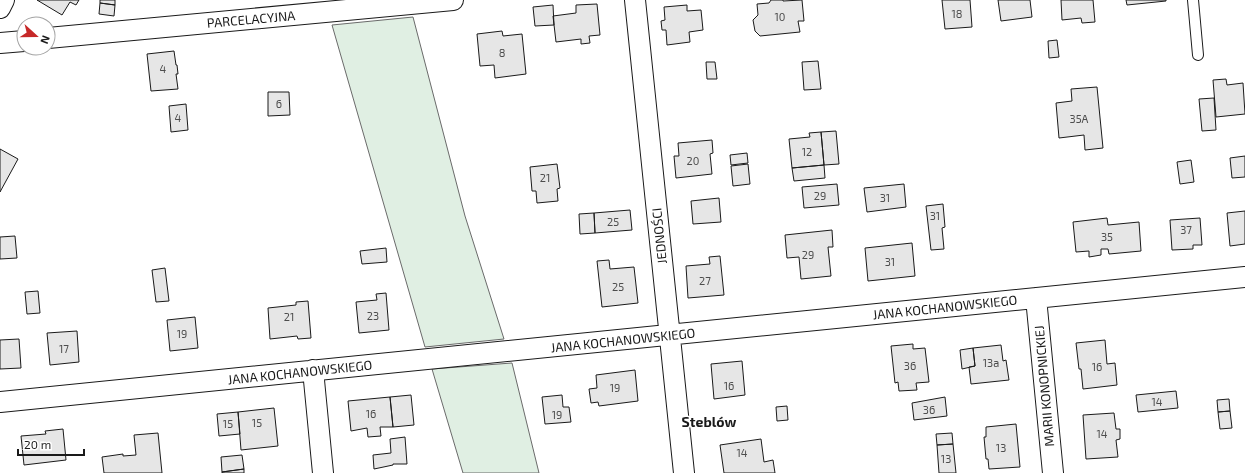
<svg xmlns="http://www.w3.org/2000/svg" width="1245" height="473" font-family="'Exo 2',sans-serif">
<rect width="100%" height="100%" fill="#fff"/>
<!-- green -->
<path fill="#e0efe3" stroke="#6a6a6a" d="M 413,17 L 465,216 L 504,339 L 425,347 L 332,25 Z
M 512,363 L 539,473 L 463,473 L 432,369 Z"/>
<!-- building -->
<path fill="#e6e6e6" stroke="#1a1a1a" d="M 37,0 L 79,0 L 76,5 L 70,2 L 62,15 Z
M 100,0 L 115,0 L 115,5 L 100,3 Z
M 771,0 L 783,0 L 783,1 L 802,0 L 804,21 L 798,21 L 800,32 L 760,36 L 755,31 L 753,20 L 758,15 L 757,4 L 769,3 Z
M 942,0 L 970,0 L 972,27 L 945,29 Z
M 998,0 L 1030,0 L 1032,17 L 1001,21 Z
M 1061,0 L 1093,0 L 1095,22 L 1082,23 L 1081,18 L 1062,20 Z
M 1126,0 L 1166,0 L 1166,1 L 1127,5 Z
M 100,3 L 115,5 L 114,16 L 99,14 Z
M 597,4 L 600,35 L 589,36 L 590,43 L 581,44 L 581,39 L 556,42 L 553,16 L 576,13 L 576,5 Z
M 553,5 L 554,25 L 535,26 L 533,7 Z
M 687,5 L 687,11 L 701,10 L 703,30 L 689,32 L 690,42 L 667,45 L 666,30 L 662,30 L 661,21 L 665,20 L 664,7 Z
M 502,31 L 503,36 L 522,34 L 526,74 L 495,78 L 494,65 L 480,66 L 477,34 Z
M 1057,40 L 1059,57 L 1049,58 L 1048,41 Z
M 174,51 L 176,65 L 177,65 L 178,74 L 176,74 L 178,89 L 151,91 L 147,54 Z
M 818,61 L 821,89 L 804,90 L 802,62 Z
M 706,62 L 715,62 L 717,79 L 707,79 Z
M 1226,79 L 1227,85 L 1243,83 L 1245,114 L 1216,117 L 1213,80 Z
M 1097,87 L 1103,148 L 1085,150 L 1084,135 L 1059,138 L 1056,103 L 1072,101 L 1071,89 Z
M 268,92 L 289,92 L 290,115 L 268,116 Z
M 1214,98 L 1216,130 L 1202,131 L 1199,99 Z
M 186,104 L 188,130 L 171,132 L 169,106 Z
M 836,131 L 839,164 L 824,165 L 821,132 Z
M 821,132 L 824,165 L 792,168 L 789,139 L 810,137 L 809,133 Z
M 712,140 L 713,153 L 710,154 L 712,174 L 676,178 L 674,156 L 679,156 L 678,143 Z
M 0,149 L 18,159 L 0,192 Z
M 747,153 L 748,163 L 731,165 L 730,155 Z
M 1245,156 L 1245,177 L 1232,178 L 1230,158 Z
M 1191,160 L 1194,182 L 1180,184 L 1177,162 Z
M 557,164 L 560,188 L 557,189 L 558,201 L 537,203 L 536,191 L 532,191 L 530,167 Z
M 748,164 L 750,184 L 733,186 L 731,166 Z
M 824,165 L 825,178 L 794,181 L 792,168 Z
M 837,184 L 839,205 L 804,208 L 802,187 Z
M 904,184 L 906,207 L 867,212 L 864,188 Z
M 719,198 L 721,222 L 693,224 L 691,201 Z
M 943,204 L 945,227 L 942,228 L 944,249 L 931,250 L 926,206 Z
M 630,210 L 632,230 L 595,233 L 594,213 Z
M 1245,211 L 1245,244 L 1230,246 L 1227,213 Z
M 594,213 L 595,233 L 580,234 L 579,214 Z
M 1107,218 L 1108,225 L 1139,222 L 1141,251 L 1109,254 L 1108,249 L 1101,249 L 1101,255 L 1089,257 L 1089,251 L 1076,252 L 1073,222 Z
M 1200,218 L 1202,245 L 1193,245 L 1193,249 L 1172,250 L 1170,220 Z
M 832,230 L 833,247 L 828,247 L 831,276 L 801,279 L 799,257 L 787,258 L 785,235 Z
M 15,236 L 17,258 L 0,259 L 0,237 Z
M 912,243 L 915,276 L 868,281 L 865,248 Z
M 386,248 L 387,262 L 362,264 L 360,251 Z
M 720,256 L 724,295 L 688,298 L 686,266 L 710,264 L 709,257 Z
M 609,260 L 610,269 L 634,267 L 638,303 L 602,307 L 597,261 Z
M 165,268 L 169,301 L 156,302 L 152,270 Z
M 38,291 L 40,313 L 27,314 L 25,292 Z
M 386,293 L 389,330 L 359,333 L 356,302 L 377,300 L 376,294 Z
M 308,301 L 311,338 L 298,339 L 297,336 L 270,339 L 268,308 L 296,305 L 296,302 Z
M 195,317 L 198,348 L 170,351 L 167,320 Z
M 77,331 L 79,362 L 50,365 L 47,333 Z
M 19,339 L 21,368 L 0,369 L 0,340 Z
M 1105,340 L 1107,364 L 1115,363 L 1117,385 L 1083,389 L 1081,369 L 1079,369 L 1076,343 Z
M 913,344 L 913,349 L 925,348 L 929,382 L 916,383 L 917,390 L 899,391 L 898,382 L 895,383 L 891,346 Z
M 1001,345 L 1003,361 L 1006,360 L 1009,380 L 971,384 L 969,367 L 975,366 L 973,348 Z
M 973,348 L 975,366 L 962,369 L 960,350 Z
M 742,361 L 745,395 L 714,399 L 711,364 Z
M 635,370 L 638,401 L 599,406 L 598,402 L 591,403 L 589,389 L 597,388 L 596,375 Z
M 1176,391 L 1178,408 L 1138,412 L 1136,395 Z
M 411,395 L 414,425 L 393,427 L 390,397 Z
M 562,395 L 563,407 L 569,407 L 571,422 L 545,424 L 542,397 Z
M 390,397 L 393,427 L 380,427 L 381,436 L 368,437 L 367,428 L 351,431 L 348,401 Z
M 945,397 L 947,416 L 914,420 L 912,403 Z
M 1229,399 L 1230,411 L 1218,412 L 1217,400 Z
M 787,406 L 788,420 L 777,421 L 776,407 Z
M 274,408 L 278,446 L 241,450 L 238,412 Z
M 1230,411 L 1232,428 L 1220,429 L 1218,412 Z
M 238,412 L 240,434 L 219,436 L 217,414 Z
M 1114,413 L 1116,429 L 1120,429 L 1120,439 L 1116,440 L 1118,457 L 1086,459 L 1083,415 Z
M 1016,424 L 1020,467 L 989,469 L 988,459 L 986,459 L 984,437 L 986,437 L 986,427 Z
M 63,429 L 66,460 L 24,465 L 21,436 L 46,434 L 45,431 Z
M 158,433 L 162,473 L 104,473 L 102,457 L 123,454 L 123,456 L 136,455 L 134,435 Z
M 952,433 L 953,444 L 937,445 L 936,434 Z
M 405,437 L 407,464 L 393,464 L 393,465 L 374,469 L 373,455 L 391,453 L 390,439 Z
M 761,439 L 764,462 L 773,460 L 775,473 L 724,473 L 720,445 Z
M 953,444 L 956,473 L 939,473 L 937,445 Z
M 242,455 L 244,469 L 222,472 L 221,457 Z
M 244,469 L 244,473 L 222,473 L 222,472 Z"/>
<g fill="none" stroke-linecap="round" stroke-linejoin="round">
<defs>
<path id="service" d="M 1193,0 L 1198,55"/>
<path id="minor" d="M 635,0 L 684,473
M 0,8 L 4,0
M 48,38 L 453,0
M 0,43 L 24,41
M 1036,298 L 1053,473
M 313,370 L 323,473
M 0,402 L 1245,277"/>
</defs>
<!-- service casing -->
<use href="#service" stroke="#1a1a1a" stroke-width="12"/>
<!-- minor casing -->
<use href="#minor" stroke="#1a1a1a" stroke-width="22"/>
<!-- service -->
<use href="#service" stroke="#fff" stroke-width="10"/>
<!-- minor -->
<use href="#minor" stroke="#fff" stroke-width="20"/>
</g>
<g text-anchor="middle" stroke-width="3" stroke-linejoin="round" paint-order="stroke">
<!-- number labels -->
<g font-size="11" fill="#4d4d4d">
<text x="957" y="18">18</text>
<text x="780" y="21">10</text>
<text x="502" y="57">8</text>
<text x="163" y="73">4</text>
<text x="279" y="108">6</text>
<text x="178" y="122">4</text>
<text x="1079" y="123">35A</text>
<text x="807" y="156">12</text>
<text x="693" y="165">20</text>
<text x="545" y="182">21</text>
<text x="820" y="200">29</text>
<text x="885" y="202">31</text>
<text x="935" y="220">31</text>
<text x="613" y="226">25</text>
<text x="1186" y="234">37</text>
<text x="1107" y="241">35</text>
<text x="808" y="259">29</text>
<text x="890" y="266">31</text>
<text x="705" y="285">27</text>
<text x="618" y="291">25</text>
<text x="373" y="320">23</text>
<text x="289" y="321">21</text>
<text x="182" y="338">19</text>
<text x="64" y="353">17</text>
<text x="991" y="367">13a</text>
<text x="910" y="370">36</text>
<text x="1097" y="371">16</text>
<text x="729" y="390">16</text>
<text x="615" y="392">19</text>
<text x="1157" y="406">14</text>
<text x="929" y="414">36</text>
<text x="371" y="418">16</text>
<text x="557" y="419">19</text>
<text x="257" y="427">15</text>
<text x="228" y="428">15</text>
<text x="1102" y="438">14</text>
<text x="1001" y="452">13</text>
<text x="742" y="457">14</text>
<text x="946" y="463">13</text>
</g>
<!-- street labels -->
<g font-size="13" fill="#1a1a1a" stroke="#fff">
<text transform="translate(251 19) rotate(-5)" y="5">PARCELACYJNA</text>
<text transform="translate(659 236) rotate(-96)" y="5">JEDNOŚCI</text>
<text transform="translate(945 307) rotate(-6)" y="5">JANA KOCHANOWSKIEGO</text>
<text transform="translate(623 340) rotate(-6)" y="5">JANA KOCHANOWSKIEGO</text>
<text transform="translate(300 372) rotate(-6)" y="5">JANA KOCHANOWSKIEGO</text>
<text transform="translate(1044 386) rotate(-95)" y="5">MARII KONOPNICKIEJ</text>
</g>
<!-- neighbourhood labels -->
<g font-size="14" font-weight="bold" fill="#1a1a1a" stroke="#fff">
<text x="709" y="427">Steblów</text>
</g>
</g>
<!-- north arrow -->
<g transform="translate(36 36) rotate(111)"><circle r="19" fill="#ffffff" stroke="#a3a3a3"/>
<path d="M0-3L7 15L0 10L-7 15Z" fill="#c62828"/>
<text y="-6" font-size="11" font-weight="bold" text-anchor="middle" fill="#1a1a1a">N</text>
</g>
<!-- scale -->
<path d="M18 449v6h66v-6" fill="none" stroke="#1a1a1a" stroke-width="2"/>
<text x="24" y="449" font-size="12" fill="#1a1a1a" stroke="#ffffff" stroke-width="3" paint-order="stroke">20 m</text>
</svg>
